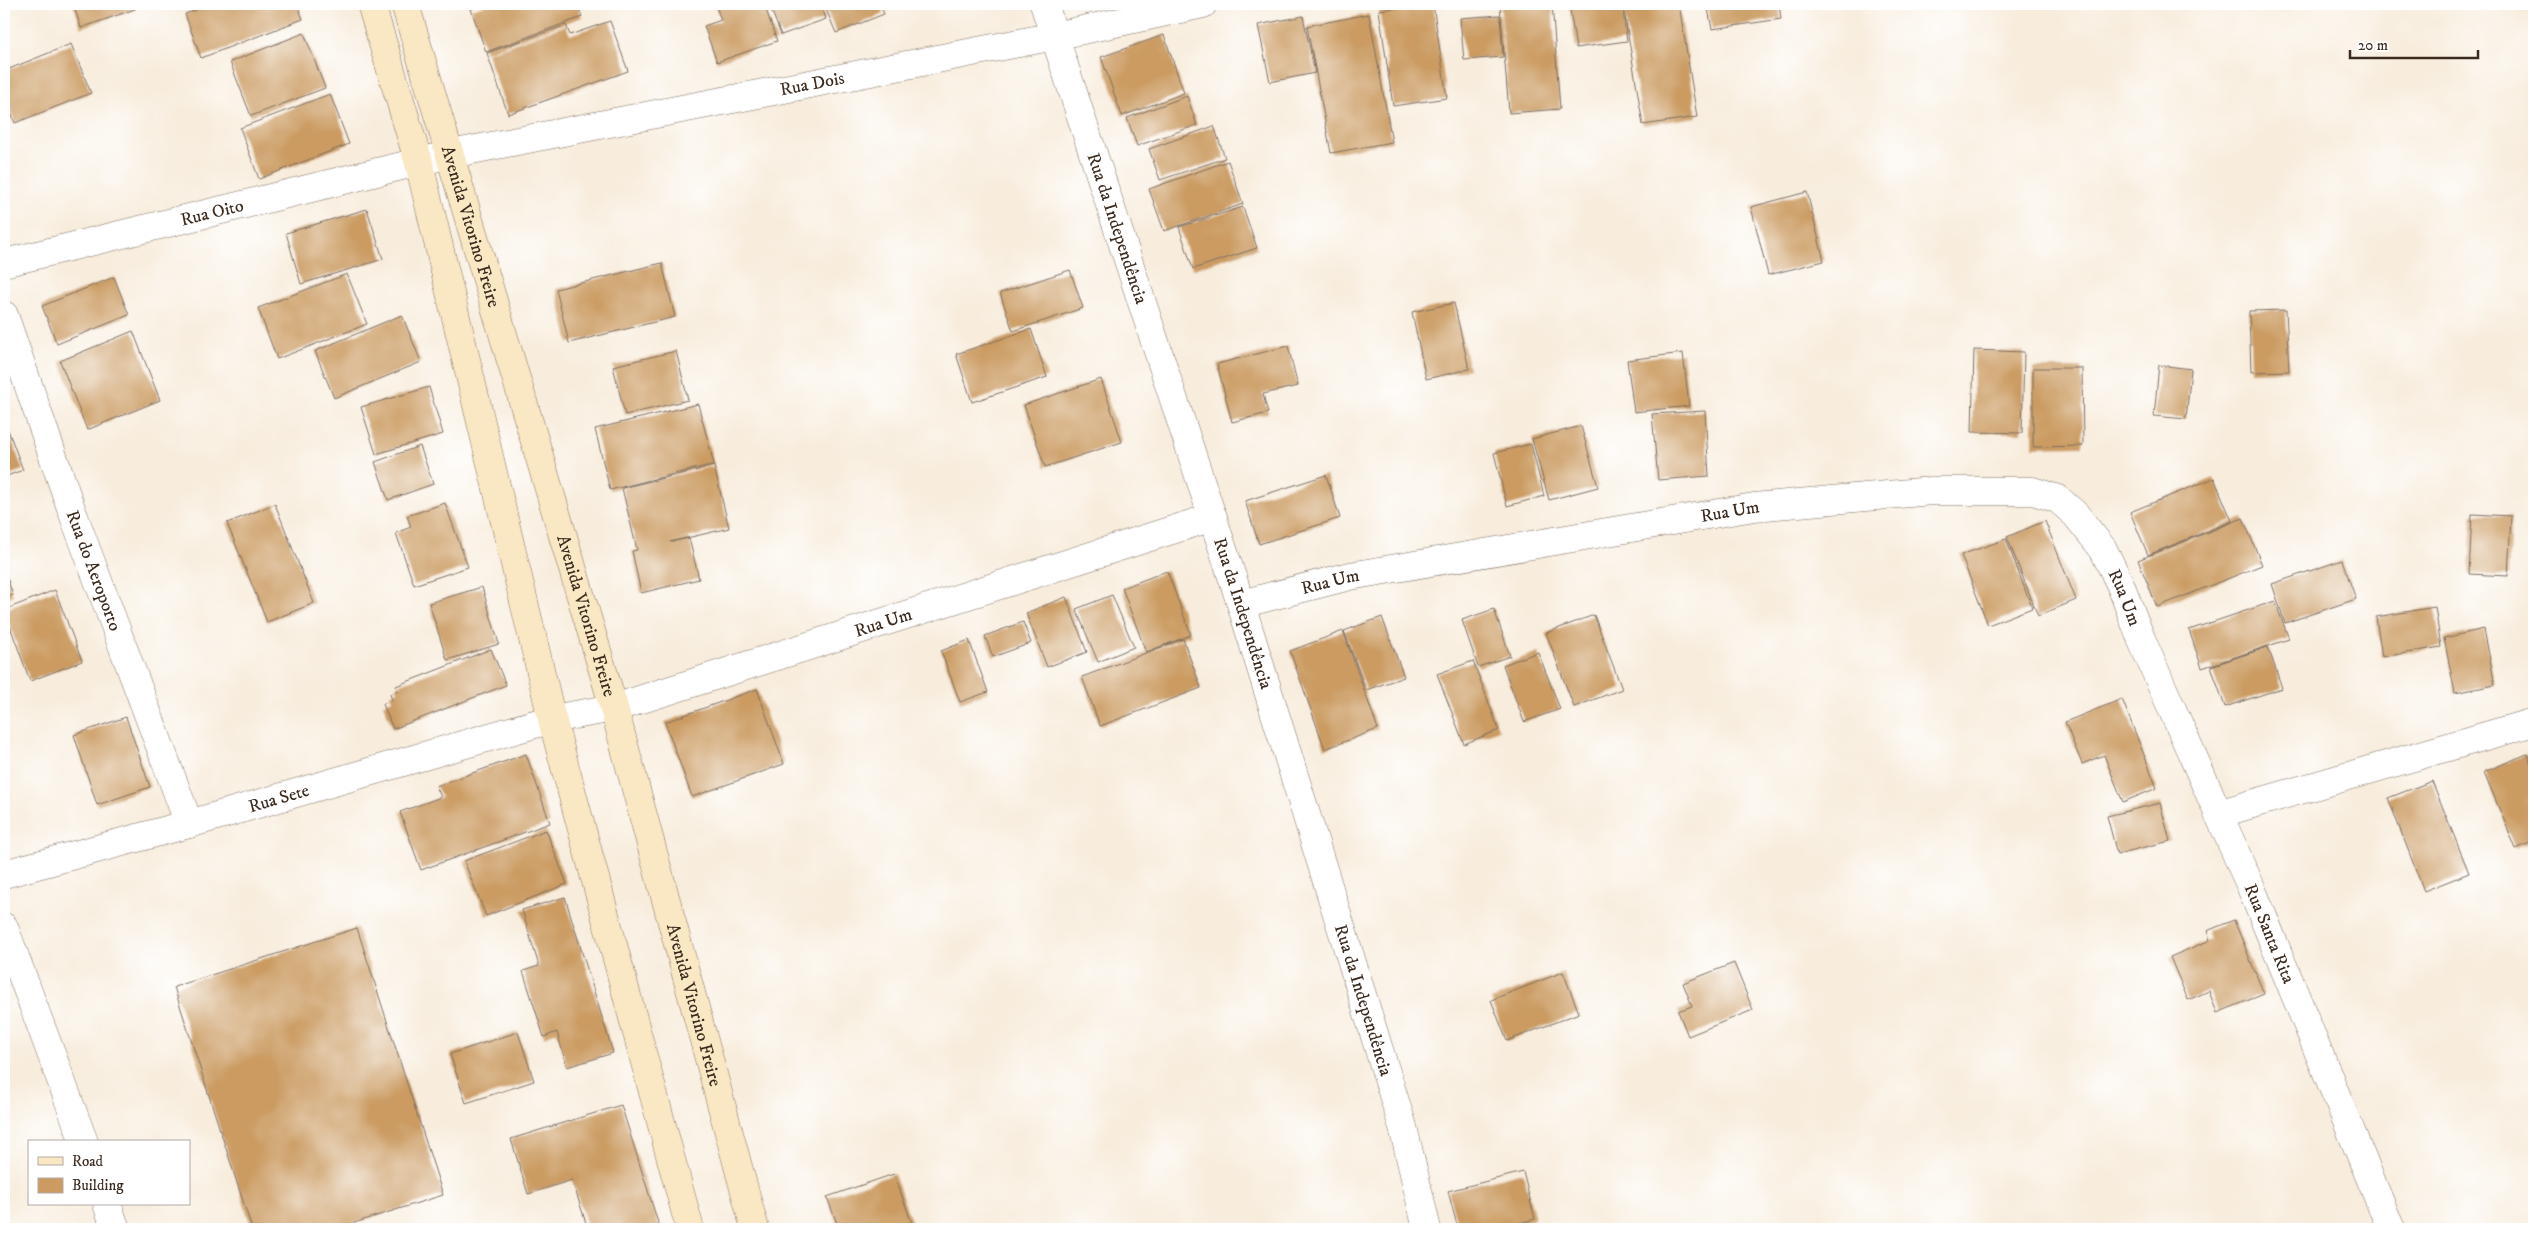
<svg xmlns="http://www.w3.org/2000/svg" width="2538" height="1233" font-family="'IM FELL DW Pica',serif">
<rect width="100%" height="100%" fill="#fff"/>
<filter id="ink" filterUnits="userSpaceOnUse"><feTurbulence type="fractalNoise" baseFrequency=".02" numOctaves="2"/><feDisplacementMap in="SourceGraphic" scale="10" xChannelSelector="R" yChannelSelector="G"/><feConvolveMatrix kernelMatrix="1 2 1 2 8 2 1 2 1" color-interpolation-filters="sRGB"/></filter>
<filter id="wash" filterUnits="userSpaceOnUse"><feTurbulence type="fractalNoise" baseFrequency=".0096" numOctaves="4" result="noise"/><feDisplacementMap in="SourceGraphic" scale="20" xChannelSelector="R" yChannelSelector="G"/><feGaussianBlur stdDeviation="1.12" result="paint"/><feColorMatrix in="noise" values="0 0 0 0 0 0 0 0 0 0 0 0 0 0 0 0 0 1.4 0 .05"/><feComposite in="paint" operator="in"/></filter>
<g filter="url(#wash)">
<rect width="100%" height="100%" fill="#f8eddd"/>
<g id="blocks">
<!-- building -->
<path fill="#cb9b62" d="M 73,4 L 133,4 L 135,9 L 81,28 Z
M 212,4 L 297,4 L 303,19 L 201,58 L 185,14 Z
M 486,4 L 577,4 L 582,17 L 486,52 L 471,9 Z
M 715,4 L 764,4 L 777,41 L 717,62 L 704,26 L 721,20 Z
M 769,4 L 820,4 L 826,19 L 781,35 Z
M 824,4 L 880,4 L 884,14 L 836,33 Z
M 933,4 L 949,4 L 936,9 Z
M 1433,4 L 1447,98 L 1393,106 L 1379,10 Z
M 1500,4 L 1552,4 L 1560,109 L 1509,113 Z
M 1569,4 L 1622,4 L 1627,41 L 1576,48 Z
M 1623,4 L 1679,4 L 1697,117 L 1643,125 Z
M 1707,4 L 1779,4 L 1781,19 L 1712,29 Z
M 1369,14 L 1392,142 L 1331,153 L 1307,26 Z
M 1500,15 L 1503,57 L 1464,60 L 1460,18 Z
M 1303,16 L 1315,73 L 1270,82 L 1258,25 Z
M 610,21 L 628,71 L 508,114 L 487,53 L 566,25 L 570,35 Z
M 304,33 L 325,88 L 251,116 L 230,62 Z
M 1164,35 L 1184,93 L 1122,116 L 1101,57 Z
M 71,44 L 91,93 L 15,123 L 4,95 L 4,71 Z
M 330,94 L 349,144 L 259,179 L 240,128 Z
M 1187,96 L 1197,125 L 1137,146 L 1127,118 Z
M 1214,126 L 1225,158 L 1160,180 L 1149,149 Z
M 1228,161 L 1243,204 L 1164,231 L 1149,189 Z
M 1807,192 L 1824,261 L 1768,275 L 1751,207 Z
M 1243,207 L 1257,248 L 1193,269 L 1179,227 Z
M 367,209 L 383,259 L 301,284 L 286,233 Z
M 662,263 L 675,317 L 569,343 L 556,289 Z
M 1070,270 L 1083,308 L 1013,331 L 1000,293 Z
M 347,274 L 367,324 L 277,359 L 258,308 Z
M 114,277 L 129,315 L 57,344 L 42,306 Z
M 1454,303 L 1469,369 L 1426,379 L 1412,312 Z
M 2286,310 L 2289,371 L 2251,372 L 2249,311 Z
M 402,315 L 421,362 L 334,398 L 315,351 Z
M 1031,329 L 1047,377 L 972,402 L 956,354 Z
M 133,331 L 160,400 L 87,430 L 60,361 Z
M 1288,346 L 1298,386 L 1263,394 L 1268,413 L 1232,422 L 1217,364 Z
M 1974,350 L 2024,352 L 2022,433 L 1972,432 Z
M 676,351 L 688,400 L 625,415 L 613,366 Z
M 1683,353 L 1689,406 L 1634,412 L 1627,360 Z
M 2159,365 L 2191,369 L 2186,419 L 2154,416 Z
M 2033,368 L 2082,368 L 2083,446 L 2033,447 Z
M 1101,379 L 1122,442 L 1045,467 L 1024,405 Z
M 429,387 L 443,434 L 376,454 L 361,407 Z
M 698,404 L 714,464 L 610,490 L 595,429 Z
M 1705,411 L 1709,476 L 1658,480 L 1652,414 Z
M 4,419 L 23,470 L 4,477 Z
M 1581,426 L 1598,487 L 1549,500 L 1532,439 Z
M 1531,444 L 1544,496 L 1507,506 L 1494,453 Z
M 420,446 L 433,484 L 388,500 L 375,462 Z
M 714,466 L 729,528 L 670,542 L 689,538 L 699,579 L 641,593 L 632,551 L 637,550 L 622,488 Z
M 1326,475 L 1340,518 L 1259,544 L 1245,501 Z
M 2214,478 L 2232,521 L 2148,555 L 2130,512 Z
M 445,503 L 468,567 L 414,585 L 396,533 L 411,527 L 407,516 Z
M 275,504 L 314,603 L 267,622 L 227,523 Z
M 2472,514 L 2511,516 L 2508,576 L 2469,574 Z
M 2243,518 L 2262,565 L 2157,607 L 2138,560 Z
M 2045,521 L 2076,600 L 2038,616 L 2007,537 Z
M 2006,539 L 2032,608 L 1988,625 L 1961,555 Z
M 2342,560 L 2356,599 L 2285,623 L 2272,584 Z
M 4,569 L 13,595 L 4,599 Z
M 1167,571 L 1191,635 L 1146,652 L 1122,588 Z
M 482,587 L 499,644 L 447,660 L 429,603 Z
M 55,590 L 82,661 L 30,681 L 4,610 Z
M 1112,595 L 1134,647 L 1098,662 L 1076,609 Z
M 1066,597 L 1087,652 L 1047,667 L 1026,613 Z
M 2275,601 L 2289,639 L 2202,668 L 2189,630 Z
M 2435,607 L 2441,647 L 2382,657 L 2376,617 Z
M 1494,609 L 1510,656 L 1478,667 L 1462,620 Z
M 1594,615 L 1622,689 L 1574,707 L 1546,633 Z
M 1382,617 L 1404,677 L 1366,690 L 1344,631 Z
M 1023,622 L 1031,643 L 993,657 L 985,636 Z
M 2484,629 L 2495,685 L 2455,693 L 2444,638 Z
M 1343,631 L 1378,729 L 1325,749 L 1290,651 Z
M 1183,639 L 1201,688 L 1100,726 L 1082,677 Z
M 969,640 L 988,692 L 960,702 L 941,651 Z
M 2268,647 L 2282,688 L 2225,707 L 2211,666 Z
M 491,649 L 506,685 L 393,729 L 383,704 L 392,700 L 390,694 L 398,691 L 396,686 Z
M 1538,652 L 1560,709 L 1524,722 L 1503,665 Z
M 1473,661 L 1499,730 L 1464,744 L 1437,674 Z
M 757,689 L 784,764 L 692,797 L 665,722 Z
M 2122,699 L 2157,788 L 2123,802 L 2104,755 L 2082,764 L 2065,722 Z
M 126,717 L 150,787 L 97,805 L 74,735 Z
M 526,754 L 550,823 L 421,870 L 400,812 L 441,797 L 436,786 Z
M 2527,754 L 2534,771 L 2534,841 L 2516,849 L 2484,772 Z
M 2432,781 L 2469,873 L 2424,891 L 2388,798 Z
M 2160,803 L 2170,841 L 2117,854 L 2107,816 Z
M 546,830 L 567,884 L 486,916 L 464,861 Z
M 565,897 L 613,1053 L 567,1067 L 557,1032 L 544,1037 L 523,971 L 539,966 L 522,910 Z
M 2234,920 L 2264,994 L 2217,1013 L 2209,991 L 2188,1000 L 2170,957 L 2210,940 L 2207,931 Z
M 357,928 L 443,1195 L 335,1229 L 252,1229 L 174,987 Z
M 1734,963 L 1753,1010 L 1688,1036 L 1678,1011 L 1692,1006 L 1683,983 Z
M 1563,972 L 1579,1013 L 1507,1041 L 1491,1000 Z
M 518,1032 L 534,1081 L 466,1103 L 450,1054 Z
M 621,1105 L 660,1229 L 588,1229 L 572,1180 L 528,1194 L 511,1139 Z
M 1523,1172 L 1535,1219 L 1496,1229 L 1458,1229 L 1448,1191 Z
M 894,1174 L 913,1226 L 904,1229 L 839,1229 L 827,1197 Z"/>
</g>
</g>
<g filter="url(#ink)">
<use href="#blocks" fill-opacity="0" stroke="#7d6e61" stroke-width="1"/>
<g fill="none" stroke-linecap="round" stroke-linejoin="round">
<defs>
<g id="street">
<path id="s1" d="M 1044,4 L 1241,604 L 1403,1127 L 1427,1229"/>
<path id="s2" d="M 4,263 L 451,154 L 1055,36 L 1203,4"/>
<path id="s3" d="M 4,315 L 72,511 L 189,824"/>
<path id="s4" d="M 1241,604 L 1350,576 L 1754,507 L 1932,491 L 2033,491 L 2058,499 L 2076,515 L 2103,549 L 2121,586 L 2142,641 L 2250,885 L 2391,1229"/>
<path d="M 2218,814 L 2534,722"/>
<path id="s5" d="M 4,874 L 189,824 L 552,719 L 614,708 L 1213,517"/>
<path d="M 4,927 L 84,1142"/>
<path d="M 107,1204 L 116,1229"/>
</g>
<g id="secondary">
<path d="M 371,4 L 419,163 L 552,719 L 690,1229"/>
<path id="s6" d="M 405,4 L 614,708 L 755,1229"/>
</g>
</defs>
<!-- street casing -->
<use href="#street" stroke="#7d6e61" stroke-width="29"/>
<!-- secondary casing -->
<use href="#secondary" stroke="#7d6e61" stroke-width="29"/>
<!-- street -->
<use href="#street" stroke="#fff" stroke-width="28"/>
<!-- secondary -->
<use href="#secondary" stroke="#fae7c3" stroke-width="28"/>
</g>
</g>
<g text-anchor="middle" stroke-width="4" stroke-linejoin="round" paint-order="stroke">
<!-- street labels -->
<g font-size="18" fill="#3b2a1e" stroke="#fff">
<text dy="6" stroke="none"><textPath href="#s2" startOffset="828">Rua Dois</textPath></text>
<text dy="6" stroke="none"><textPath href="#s2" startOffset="214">Rua Oito</textPath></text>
<text dy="6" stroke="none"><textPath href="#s6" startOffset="232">Avenida Vitorino Freire</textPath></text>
<text dy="6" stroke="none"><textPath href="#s1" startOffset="236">Rua da Independência</textPath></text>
<text dy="6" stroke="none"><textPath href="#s4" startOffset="498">Rua Um</textPath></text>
<text dy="6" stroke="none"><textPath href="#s3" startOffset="271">Rua do Aeroporto</textPath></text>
<text dy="6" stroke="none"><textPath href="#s4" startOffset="92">Rua Um</textPath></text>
<text dy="6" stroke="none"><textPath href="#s4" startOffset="949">Rua Um</textPath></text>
<text dy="6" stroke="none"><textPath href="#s1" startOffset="641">Rua da Independência</textPath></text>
<text dy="6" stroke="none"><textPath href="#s6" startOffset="638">Avenida Vitorino Freire</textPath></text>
<text dy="6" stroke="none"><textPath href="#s5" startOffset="915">Rua Um</textPath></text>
<text dy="6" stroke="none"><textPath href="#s5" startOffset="285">Rua Sete</textPath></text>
<text dy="6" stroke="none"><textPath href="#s4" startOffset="1315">Rua Santa Rita</textPath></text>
<text dy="6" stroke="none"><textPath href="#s1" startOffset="1046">Rua da Independência</textPath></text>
<text dy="6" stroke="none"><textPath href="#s6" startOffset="1042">Avenida Vitorino Freire</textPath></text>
</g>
</g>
<!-- margin -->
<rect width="2538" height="1233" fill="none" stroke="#fff" stroke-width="20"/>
<!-- legend -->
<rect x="28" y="1140" width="162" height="65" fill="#ffffff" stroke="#b1aaa5"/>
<rect x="38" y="1157" width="25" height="8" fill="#fae7c3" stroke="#b1aaa5"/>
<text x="72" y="1166" font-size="15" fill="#3b2a1e">Road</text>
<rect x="38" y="1178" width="25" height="15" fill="#cb9b62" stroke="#b1aaa5"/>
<text x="72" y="1190" font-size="15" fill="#3b2a1e">Building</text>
<!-- scale -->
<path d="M2350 50v8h128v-8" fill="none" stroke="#3b2a1e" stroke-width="2.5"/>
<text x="2358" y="50" font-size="15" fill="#3b2a1e" stroke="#ffffff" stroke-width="4" paint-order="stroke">20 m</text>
</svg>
